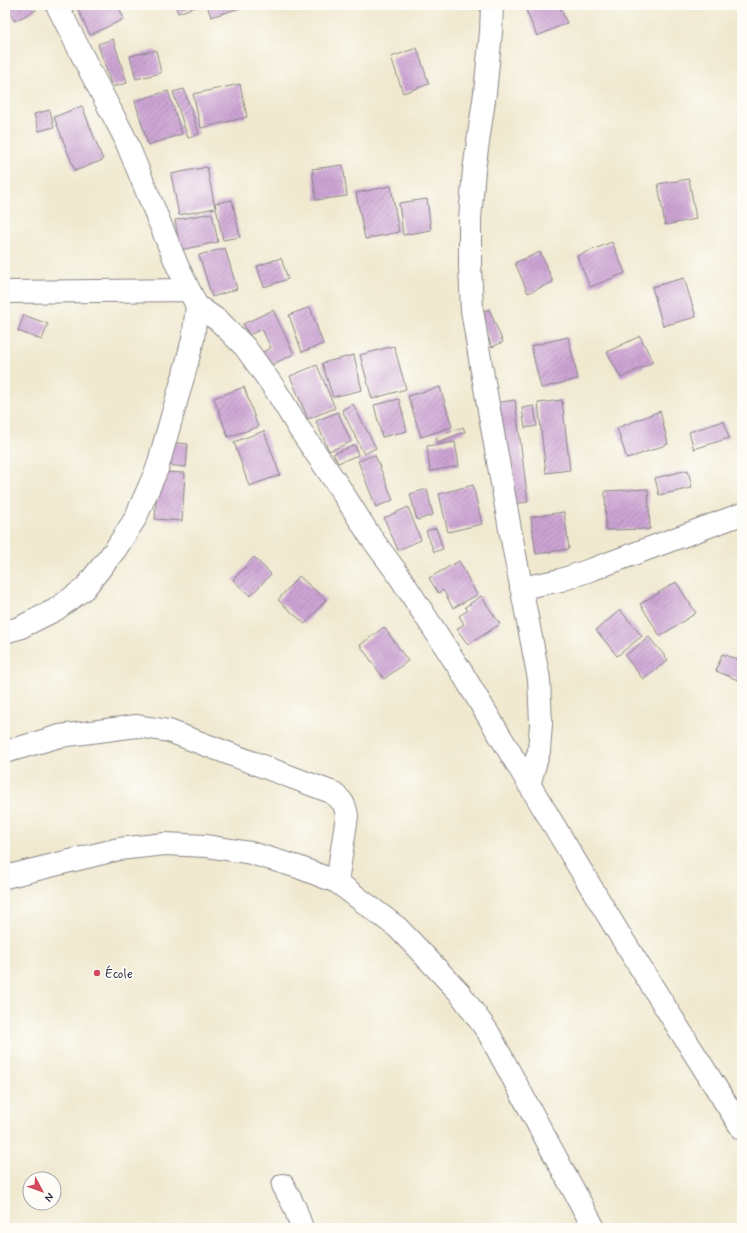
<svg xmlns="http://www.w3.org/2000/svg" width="747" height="1233" font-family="Mynerve,sans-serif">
<defs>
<pattern id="building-hatch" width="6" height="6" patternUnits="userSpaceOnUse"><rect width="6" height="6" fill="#cda4d4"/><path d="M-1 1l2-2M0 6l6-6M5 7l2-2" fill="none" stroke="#a685ad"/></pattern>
</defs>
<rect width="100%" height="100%" fill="#fdfcf7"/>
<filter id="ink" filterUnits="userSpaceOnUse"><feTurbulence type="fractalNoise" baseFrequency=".025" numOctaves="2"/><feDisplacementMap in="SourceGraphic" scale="8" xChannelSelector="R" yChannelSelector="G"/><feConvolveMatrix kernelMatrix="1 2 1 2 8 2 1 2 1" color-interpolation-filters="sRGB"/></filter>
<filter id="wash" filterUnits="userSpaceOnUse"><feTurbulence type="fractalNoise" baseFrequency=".012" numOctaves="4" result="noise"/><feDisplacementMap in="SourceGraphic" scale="16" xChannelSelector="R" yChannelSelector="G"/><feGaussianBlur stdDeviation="0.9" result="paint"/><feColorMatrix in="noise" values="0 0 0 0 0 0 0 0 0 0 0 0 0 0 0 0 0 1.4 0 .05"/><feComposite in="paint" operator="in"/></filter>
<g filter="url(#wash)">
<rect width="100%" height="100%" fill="#f0e9d0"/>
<g id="blocks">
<!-- building -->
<path fill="url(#building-hatch)" d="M 6,5 L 33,5 L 36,10 L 15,21 Z
M 76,5 L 118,5 L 124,19 L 90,35 Z
M 175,5 L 201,5 L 178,13 Z
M 207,5 L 239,5 L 240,8 L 211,17 Z
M 539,5 L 559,5 L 567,23 L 537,36 L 526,10 Z
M 113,39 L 127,83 L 112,87 L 98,44 Z
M 417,48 L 429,84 L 403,93 L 391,57 Z
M 156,50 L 161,73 L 136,79 L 130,56 Z
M 240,84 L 247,117 L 201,128 L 193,94 Z
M 184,89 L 199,134 L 188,138 L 173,92 Z
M 168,91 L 182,134 L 148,145 L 135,101 Z
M 82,106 L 103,160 L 75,171 L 54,117 Z
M 50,110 L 54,127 L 39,131 L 34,114 Z
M 343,165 L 347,196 L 316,200 L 312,169 Z
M 207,167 L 215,208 L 179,215 L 171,174 Z
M 689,179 L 696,219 L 665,225 L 658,184 Z
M 391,186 L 399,232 L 365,239 L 356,193 Z
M 427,199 L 431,230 L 403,235 L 399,203 Z
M 232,200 L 240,237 L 223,240 L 215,203 Z
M 212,213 L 218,242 L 180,250 L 175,220 Z
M 612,242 L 625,273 L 590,287 L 577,256 Z
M 225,248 L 237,289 L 212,297 L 199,255 Z
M 540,252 L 553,282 L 528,293 L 515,263 Z
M 281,258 L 288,279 L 264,287 L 257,266 Z
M 684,278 L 696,317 L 663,326 L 652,287 Z
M 310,307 L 323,344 L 302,352 L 289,315 Z
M 489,309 L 503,342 L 492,347 L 479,313 Z
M 273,310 L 294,354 L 265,368 L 258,354 L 271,348 L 262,329 L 249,335 L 243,324 Z
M 24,315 L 48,324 L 42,340 L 18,331 Z
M 640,336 L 653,362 L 621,378 L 607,352 Z
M 568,337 L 578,379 L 541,388 L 531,346 Z
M 394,346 L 406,389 L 372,399 L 360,355 Z
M 354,355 L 362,390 L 333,397 L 322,363 Z
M 317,365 L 335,408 L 308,419 L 290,376 Z
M 244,387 L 258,427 L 228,437 L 214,398 Z
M 440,387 L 452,427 L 421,437 L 408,396 Z
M 399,399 L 407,431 L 382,437 L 374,405 Z
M 515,400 L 528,502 L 507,505 L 494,403 Z
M 562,400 L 570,470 L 546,473 L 538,403 Z
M 353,404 L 376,448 L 364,454 L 342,410 Z
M 534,406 L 537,426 L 525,428 L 522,408 Z
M 660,411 L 668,444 L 627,459 L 617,428 Z
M 338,412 L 351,442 L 329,451 L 316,421 Z
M 724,421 L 729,438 L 694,449 L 689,432 Z
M 463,427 L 465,432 L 438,442 L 436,437 Z
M 264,431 L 280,475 L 249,486 L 234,442 Z
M 167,442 L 188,444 L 186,467 L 166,465 Z
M 455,442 L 459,466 L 430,471 L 427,446 Z
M 355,445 L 358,455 L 338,463 L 333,454 Z
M 375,455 L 393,500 L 376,507 L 358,461 Z
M 688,470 L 692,488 L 659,495 L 655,478 Z
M 158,472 L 185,473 L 182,521 L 155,519 Z
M 473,485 L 482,524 L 448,532 L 439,494 Z
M 427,489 L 433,515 L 417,520 L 410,494 Z
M 648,489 L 650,529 L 606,530 L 605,491 Z
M 408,507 L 421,540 L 398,550 L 384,518 Z
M 564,512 L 569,549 L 536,554 L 531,517 Z
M 436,528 L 443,549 L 434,552 L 426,531 Z
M 254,557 L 271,574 L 250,596 L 233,580 Z
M 459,561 L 477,595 L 453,608 L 443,590 L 438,593 L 429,578 Z
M 299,576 L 326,600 L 305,624 L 278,600 Z
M 676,582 L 696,613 L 660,636 L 640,604 Z
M 481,596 L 500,624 L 468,645 L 457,629 L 464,624 L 459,616 L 468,610 L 465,607 Z
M 620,610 L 642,636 L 617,656 L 596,630 Z
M 384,627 L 408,661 L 384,679 L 360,645 Z
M 649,637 L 668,660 L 643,679 L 625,656 Z
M 722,654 L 742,661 L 742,670 L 738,680 L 716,671 Z"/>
</g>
</g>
<g filter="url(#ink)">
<use href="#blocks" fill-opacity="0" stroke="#898686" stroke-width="1"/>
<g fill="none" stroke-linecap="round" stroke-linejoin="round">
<defs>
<path id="minor" d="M 57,5 L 90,71 L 124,136 L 177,265 L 197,306 L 219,321 L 245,347 L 275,389 L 300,430 L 339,487 L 370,536 L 398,574 L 461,671 L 618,932 L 742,1129
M 492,5 L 491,32 L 485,93 L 474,170 L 470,219 L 470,266 L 472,310 L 481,365 L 510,529 L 539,679 L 541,724 L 539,751 L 529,785
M 5,292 L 189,290
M 521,588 L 561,580 L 593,569 L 742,514
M 5,632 L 19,628 L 55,610 L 84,589 L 115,550 L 135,519 L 157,469 L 184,374 L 193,339 L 197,306
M 5,752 L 60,736 L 137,726 L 169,731 L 331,792 C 342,800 345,803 347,816 L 337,882
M 5,877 L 119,849 L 165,844 L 206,846 L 251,853 L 298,867 L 337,882 L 398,928 L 459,992 L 488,1032 L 594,1228
M 283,1185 L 295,1208 L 302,1228"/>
</defs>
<!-- minor casing -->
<use href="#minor" stroke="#898686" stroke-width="24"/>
<!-- minor -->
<use href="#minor" stroke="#fff" stroke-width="22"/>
</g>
</g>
<!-- markers -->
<circle fill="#d1495b" stroke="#fdfcf7" stroke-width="1.5" cx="97" cy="973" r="4"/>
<g text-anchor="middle" stroke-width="3.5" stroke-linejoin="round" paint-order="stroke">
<!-- poi labels -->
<g font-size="13" fill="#22223b" stroke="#fdfcf7" text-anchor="start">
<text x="105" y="978">École</text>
</g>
</g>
<!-- margin -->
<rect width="747" height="1233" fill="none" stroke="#fdfcf7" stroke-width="20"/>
<!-- north arrow -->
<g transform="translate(42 1191) rotate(131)"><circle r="19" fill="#fdfcf7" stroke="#a5a5ac"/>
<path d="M0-3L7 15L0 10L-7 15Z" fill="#d1495b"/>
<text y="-6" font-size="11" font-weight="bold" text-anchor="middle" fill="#22223b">N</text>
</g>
</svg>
